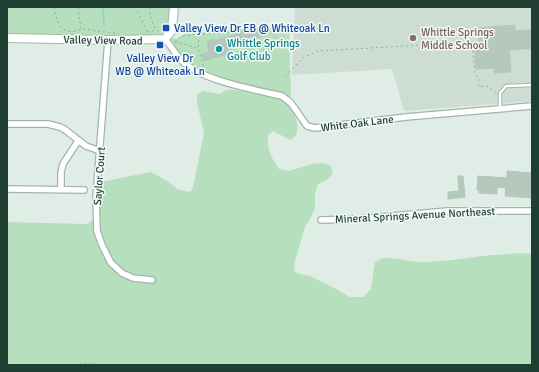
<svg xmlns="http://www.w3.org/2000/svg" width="539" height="372" font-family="Signika,sans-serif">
<rect width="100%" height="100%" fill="#e0ede6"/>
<!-- built -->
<path fill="#ceddd4" d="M 295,7 L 532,7 L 532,101 L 404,111 L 392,69 L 292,75 Z"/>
<!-- green -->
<path fill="#b6e0bd" d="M 7,7 L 171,7 L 169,24 L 164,32 C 174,40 174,41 185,34 L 289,26 L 291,97 L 224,80 L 195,67 L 183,57 L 178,52 L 173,43 L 159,35 L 134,37 L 7,34 Z
M 226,90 C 236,89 246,92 256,94 C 263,95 271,96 277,98 C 292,104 301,121 296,136 L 290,140 L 273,131 L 268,135 C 267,150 271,157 279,169 L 289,171 L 312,164 L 322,163 L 330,165 C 337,176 327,180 318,184 L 315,194 L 315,208 L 311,217 L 305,227 L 295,261 L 294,271 L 300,274 L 310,276 L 338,290 L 350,297 L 363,297 L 371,289 L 375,262 C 378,261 381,258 384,258 C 394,257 410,262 421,262 C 458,262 494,251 532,254 L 532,365 L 7,365 L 7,222 L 86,224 L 92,221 L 95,211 L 96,183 L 151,172 L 169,182 L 177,189 L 190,192 L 193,187 L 204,133 L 197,103 L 197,94 L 203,91 L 220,94 Z"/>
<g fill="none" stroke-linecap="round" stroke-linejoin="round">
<!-- stream -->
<path stroke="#82d3d8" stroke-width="1.5" d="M 103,7 L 104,25"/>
</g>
<!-- building -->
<path fill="#b5c8be" stroke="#b2c7bc" d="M 515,25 L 515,31 L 532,30 L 532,48 L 509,50 L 511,72 L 495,73 L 494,68 L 476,69 L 475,50 L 480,49 L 478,28 Z
M 259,28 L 260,37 L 237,40 L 238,42 L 227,45 L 230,53 L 204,61 L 201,54 L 209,52 L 207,41 L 215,39 L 216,40 L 241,33 L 240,30 Z
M 507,171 L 532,173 L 532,198 L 505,196 L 506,188 L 497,187 L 497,194 L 479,193 L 479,191 L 477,190 L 478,176 L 507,178 Z
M 458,176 L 463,176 L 465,197 L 448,199 L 448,192 L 459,191 Z"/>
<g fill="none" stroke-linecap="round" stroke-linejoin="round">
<defs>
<path id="lane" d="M 500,108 L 500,93 L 506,86 L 532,85"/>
<path id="street" d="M 165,39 C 171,46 176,55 182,61 C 200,80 256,90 282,96 L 291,103 L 307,126 L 315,128 L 406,117 L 532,106
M 108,40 L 96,197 L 97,231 L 102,245 L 111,263 L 122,273 L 133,278 L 152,280
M 7,124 L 48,124 L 60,127 L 64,129 L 86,146 L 100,151
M 7,189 L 84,190
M 61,190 L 61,172 L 63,164 L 78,141
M 321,220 L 359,219 L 447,211 L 532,211"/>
<path id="secondary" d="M 7,38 L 108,40 L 165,39 L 172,30 L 174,7"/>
</defs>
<!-- lane casing -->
<use href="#lane" stroke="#a2b5ad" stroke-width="4.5"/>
<!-- street casing -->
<use href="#street" stroke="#a2b5ad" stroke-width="8"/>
<!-- secondary casing -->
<use href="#secondary" stroke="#9dbaad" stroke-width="10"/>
<!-- path -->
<path stroke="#7db49d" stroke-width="1" stroke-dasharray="2 3" stroke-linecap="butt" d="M 54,7 C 57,20 59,34 75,31 C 79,31 81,29 84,29 C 95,30 105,33 116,33
M 78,7 L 81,29
M 135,7 L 147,31
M 149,7 C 151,15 151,28 160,32
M 147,32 L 156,30
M 199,35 L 198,48 L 204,68
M 175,42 L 182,36 L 189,35 L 235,32 L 238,34 L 242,44
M 175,42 L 197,48
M 285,76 L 304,57 L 319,51 L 472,42 L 475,74 L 478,77 L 479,87 L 487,86 L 496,93
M 75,365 L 86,363 L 99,365
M 186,365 L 193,365
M 342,365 L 343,365"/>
<!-- lane -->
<use href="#lane" stroke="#fff" stroke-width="2.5"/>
<!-- street -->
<use href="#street" stroke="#fff" stroke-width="5.5"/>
<!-- secondary -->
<use href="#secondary" stroke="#fff" stroke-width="8"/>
</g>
<!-- markers -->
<g fill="#1a4fb4" stroke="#f1f9f4" stroke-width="1.5">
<rect x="162" y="24" width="8" height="8" rx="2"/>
<rect x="156" y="41" width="8" height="8" rx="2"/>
</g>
<circle fill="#8d6e63" stroke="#f1f9f4" stroke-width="1.5" cx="413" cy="38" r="4"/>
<circle fill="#0f9aa8" stroke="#f1f9f4" stroke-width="1.5" cx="219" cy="49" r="4"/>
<g text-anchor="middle" stroke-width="3" stroke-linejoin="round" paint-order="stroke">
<!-- transit labels -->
<g font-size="11" fill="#164399" stroke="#f1f9f4" text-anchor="start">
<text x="174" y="32">Valley View Dr EB @ Whiteoak Ln</text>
<text x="160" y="62" text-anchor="middle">Valley View Dr<tspan x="160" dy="13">WB @ Whiteoak Ln</tspan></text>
</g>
<!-- education labels -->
<g font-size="11" fill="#785e54" stroke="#f1f9f4" text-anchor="start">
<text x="421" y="36">Whittle Springs<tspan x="421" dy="13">Middle School</tspan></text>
</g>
<!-- street labels -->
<g font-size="11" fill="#1f3f33" stroke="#f1f9f4">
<text transform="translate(103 40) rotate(1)" y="4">Valley View Road</text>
<text transform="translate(357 123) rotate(-7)" y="4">White Oak Lane</text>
<text transform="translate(99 176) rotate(-86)" y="4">Saylor Court</text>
<text transform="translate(415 215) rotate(-3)" y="4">Mineral Springs Avenue Northeast</text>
</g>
<!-- culture labels -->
<g font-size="11" fill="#0d838f" stroke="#f1f9f4" text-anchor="start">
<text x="227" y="47">Whittle Springs<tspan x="227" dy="13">Golf Club</tspan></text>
</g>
</g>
<!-- border -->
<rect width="539" height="372" fill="none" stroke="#1f3f33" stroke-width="16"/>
</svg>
